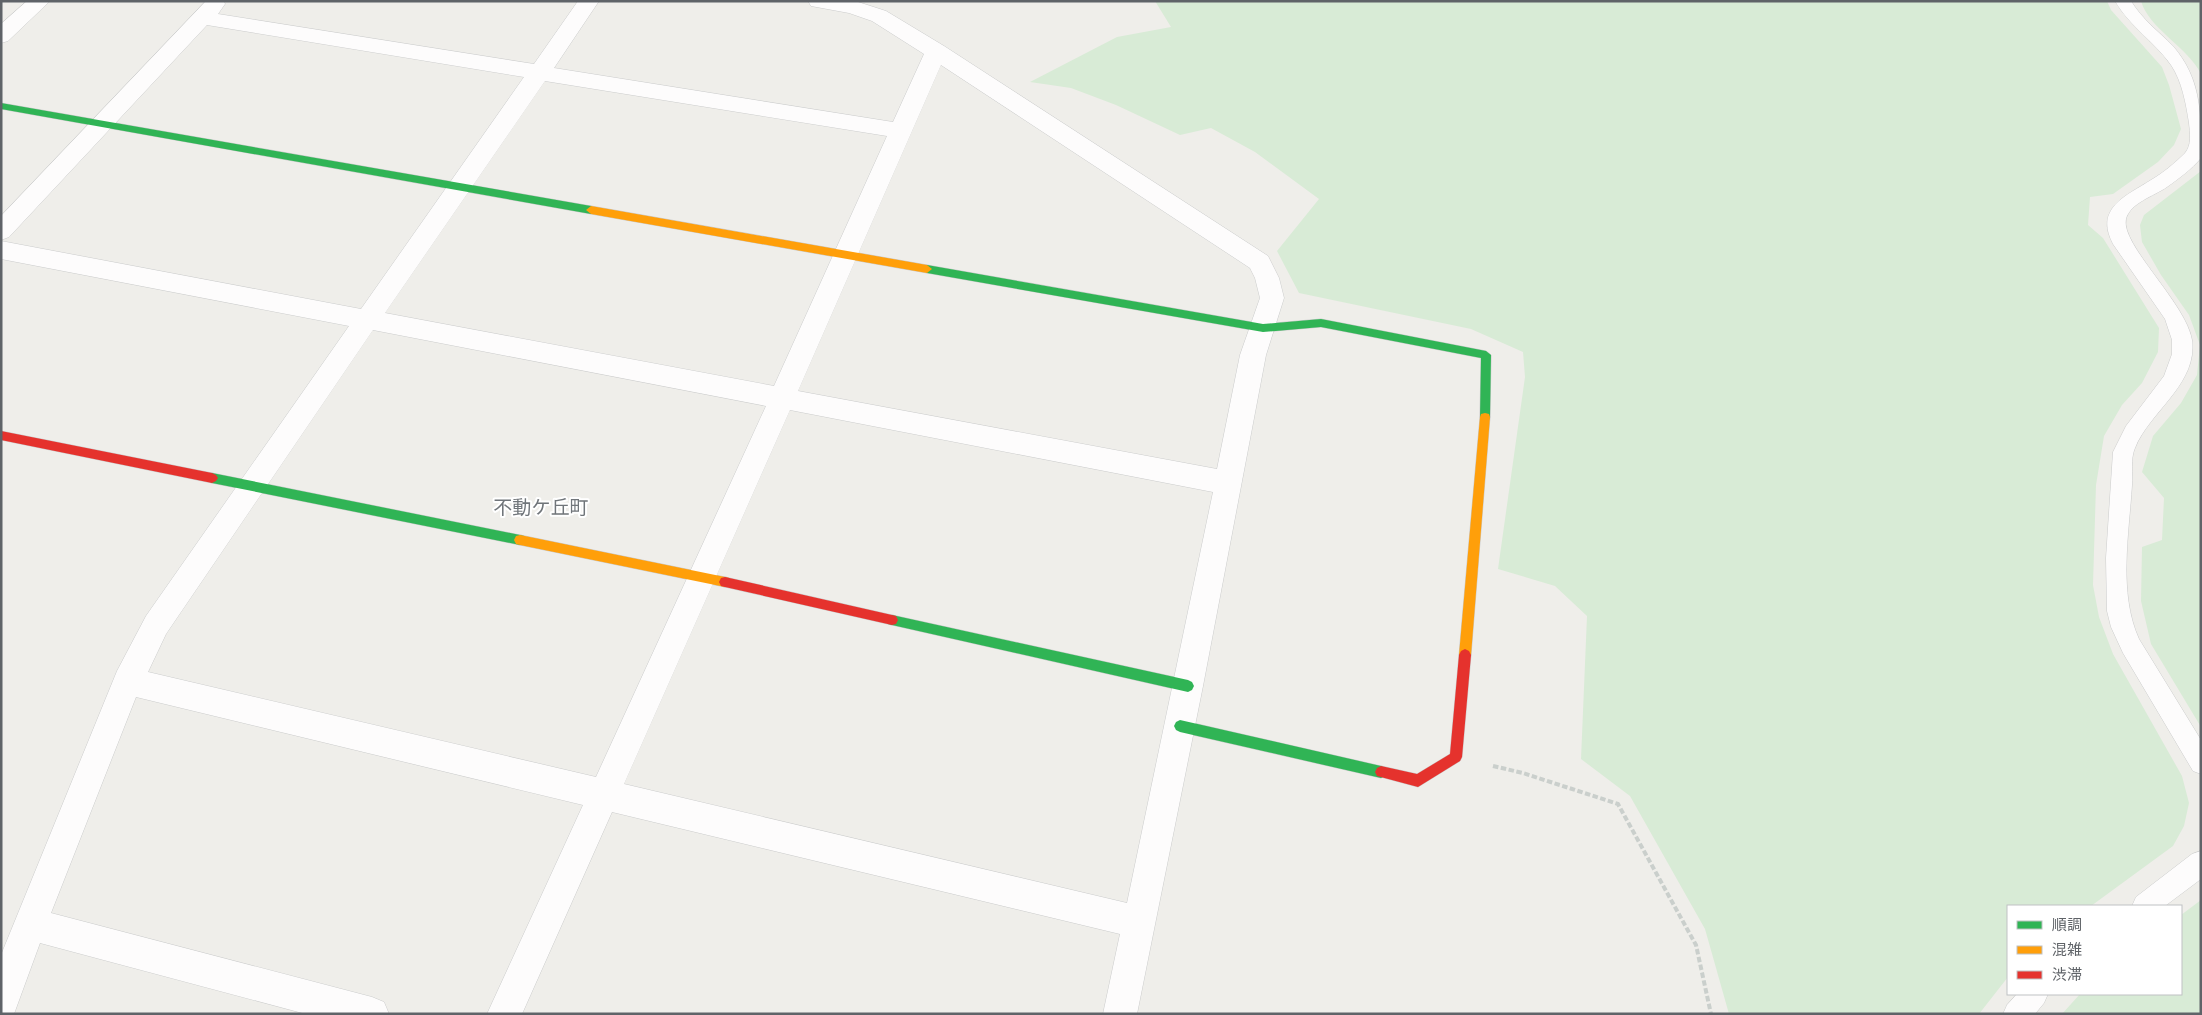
<svg xmlns="http://www.w3.org/2000/svg" width="2202" height="1015" font-family="Signika,'Noto Sans JP',sans-serif">
<rect width="100%" height="100%" fill="#efeeea"/>
<!-- green -->
<path fill="#d8ebd6" d="M 1155,1 L 2107,1 L 2111,10 L 2162,67 L 2169,85 L 2181,129 L 2174,145 L 2158,162 L 2113,194 L 2090,197 L 2088,225 L 2103,238 L 2159,328 L 2158,352 L 2142,383 L 2122,405 L 2104,436 L 2096,485 L 2093,585 L 2099,617 L 2113,654 L 2182,776 L 2189,803 L 2184,826 L 2173,846 L 2091,906 L 2008,906 L 2008,977 L 1979,1014 L 1729,1014 L 1705,929 L 1630,796 L 1581,759 L 1587,616 L 1555,586 L 1498,569 L 1525,377 L 1523,352 L 1471,329 L 1299,293 L 1277,251 L 1319,199 L 1255,152 L 1211,128 L 1180,135 L 1116,105 L 1071,88 L 1030,82 L 1117,37 L 1171,27 Z
M 2141,1 L 2201,1 L 2201,74 C 2188,47 2149,29 2141,1 Z
M 2201,171 L 2201,727 L 2151,644 L 2141,601 L 2142,547 L 2162,540 L 2164,498 L 2142,472 L 2153,436 L 2181,403 L 2197,375 L 2200,345 L 2189,315 L 2161,275 L 2142,242 L 2140,225 L 2144,215 Z
M 2201,900 L 2201,1014 L 2062,1014 L 2080,994 L 2181,994 L 2181,915 Z"/>
<g fill="none" stroke-linecap="round" stroke-linejoin="round">
<defs>
<path id="lane" d="M 2115,1 L 2131,1 C 2142,19 2158,31 2173,46 C 2202,80 2201,115 2201,158 C 2192,169 2178,179 2167,187 C 2154,196 2130,203 2126,219 C 2120,244 2186,303 2192,340 C 2198,384 2149,412 2135,448 C 2130,459 2133,474 2132,485 C 2129,534 2118,593 2139,639 L 2201,740 L 2201,774 L 2193,771 L 2123,653 L 2111,627 L 2107,611 L 2106,558 L 2113,452 L 2126,426 L 2164,376 L 2172,354 L 2172,340 L 2165,319 L 2113,244 C 2094,208 2126,196 2151,180 C 2163,173 2175,163 2185,153 C 2192,145 2190,133 2189,123 C 2186,104 2182,81 2171,65 C 2154,41 2131,28 2115,1 Z
M 2201,851 L 2201,879 L 2165,906 L 2132,906 L 2136,897 L 2192,854 Z
M 2017,994 L 2048,994 L 2044,1003 L 2035,1014 L 2003,1014 L 2007,1005 Z"/>
<path id="street" d="M 27,1 L 50,1 L 8,41 L 1,43 L 1,24 Z
M 206,1 L 224,1 L 225,4 L 218,14 L 534,64 L 578,1 L 599,1 L 554,68 L 893,122 L 924,54 L 872,21 L 849,13 L 811,6 L 808,1 L 855,1 L 886,11 L 944,46 L 1268,256 L 1279,278 L 1284,298 L 1266,355 L 1203,686 L 1137,1014 L 1103,1014 L 1120,934 L 612,812 L 522,1014 L 487,1014 L 583,805 L 136,697 L 51,913 L 372,997 L 384,1002 L 389,1014 L 306,1014 L 40,943 L 14,1014 L 1,1014 L 1,955 L 117,671 L 146,616 L 349,326 L 1,259 L 1,241 L 361,309 L 524,77 L 207,25 L 9,237 L 1,240 L 1,216 ZM 941,65 L 1250,268 L 1255,278 L 1260,298 L 1240,355 L 1217,469 L 798,391 ZM 545,81 L 887,136 L 774,386 L 385,313 ZM 373,330 L 766,406 L 596,777 L 148,672 L 166,634 ZM 790,410 L 1213,492 L 1127,903 L 624,784 Z"/>
<path id="fast" d="M 1,103 L 591,206 L 596,210 L 591,214 L 1,109 Z
M 927,265 L 1263,324 L 1321,319 L 1486,351 L 1491,355 L 1490,417 L 1489,420 L 1481,420 L 1480,417 L 1481,358 L 1321,327 L 1263,332 L 927,273 L 922,269 Z
M 212,473 L 520,535 L 524,536 L 526,540 L 524,544 L 520,545 L 212,483 L 208,481 L 206,478 L 208,475 Z
M 892,615 L 1188,680 L 1192,682 L 1194,686 L 1192,690 L 1188,692 L 892,625 L 888,624 L 886,620 L 888,616 Z
M 1180,720 L 1381,766 L 1385,768 L 1387,772 L 1385,776 L 1381,778 L 1180,732 L 1176,730 L 1174,726 L 1176,722 Z"/>
<path id="slow" d="M 591,206 L 927,265 L 932,269 L 927,273 L 591,214 L 586,210 Z
M 1485,413 L 1489,414 L 1490,417 L 1471,655 L 1469,659 L 1465,661 L 1461,659 L 1459,655 L 1480,417 L 1481,414 Z
M 520,535 L 725,577 L 729,578 L 731,582 L 729,586 L 725,587 L 520,545 L 516,544 L 514,540 L 516,536 Z"/>
<path id="jam" d="M 1,431 L 212,473 L 216,475 L 218,478 L 216,481 L 212,483 L 1,440 Z
M 725,577 L 892,615 L 896,616 L 898,620 L 896,624 L 892,625 L 725,587 L 721,586 L 719,582 L 721,578 Z
M 1465,649 L 1469,651 L 1471,655 L 1462,757 L 1460,761 L 1418,787 L 1377,776 L 1375,772 L 1377,768 L 1381,766 L 1417,774 L 1450,754 L 1459,655 L 1461,651 Z"/>
</defs>
<!-- lane casing -->
<use href="#lane" stroke="#cbcccc" stroke-width="1"/>
<!-- street casing -->
<use href="#street" stroke="#cbcccc" stroke-width="1"/>
<!-- fast casing -->
<use href="#fast" stroke="#cacacb" stroke-width="1"/>
<!-- slow casing -->
<use href="#slow" stroke="#cacacb" stroke-width="1"/>
<!-- jam casing -->
<use href="#jam" stroke="#cacacb" stroke-width="1"/>
<!-- path -->
<path stroke="#cacfcc" stroke-width="4" stroke-dasharray="5.5 2.5" stroke-linecap="butt" d="M 1493,766 L 1523,773 L 1618,804 L 1696,945 L 1711,1014"/>
<!-- lane -->
<use href="#lane" fill="#fdfcfc" fill-rule="evenodd"/>
<!-- street -->
<use href="#street" fill="#fdfcfc" fill-rule="evenodd"/>
<!-- fast -->
<use href="#fast" fill="#30b455" fill-rule="evenodd"/>
<!-- slow -->
<use href="#slow" fill="#ff9f0a" fill-rule="evenodd"/>
<!-- jam -->
<use href="#jam" fill="#e5322d" fill-rule="evenodd"/>
</g>
<g text-anchor="middle" stroke-width="4" stroke-linejoin="round" paint-order="stroke">
<!-- neighbourhood labels -->
<g font-size="19" fill="#70757a" stroke="#fff">
<text x="541" y="514">不動ケ丘町</text>
</g>
</g>
<!-- border -->
<rect width="2202" height="1015" fill="none" stroke="#5f6368" stroke-width="5"/>
<!-- legend -->
<rect x="2007" y="905" width="175" height="90" fill="#ffffff" stroke="#bfc1c3"/>
<rect x="2017" y="921" width="25" height="8" fill="#30b455" stroke="#bfc1c3"/>
<text x="2052" y="930" font-size="15" fill="#5f6368">順調</text>
<rect x="2017" y="946" width="25" height="8" fill="#ff9f0a" stroke="#bfc1c3"/>
<text x="2052" y="955" font-size="15" fill="#5f6368">混雑</text>
<rect x="2017" y="971" width="25" height="8" fill="#e5322d" stroke="#bfc1c3"/>
<text x="2052" y="980" font-size="15" fill="#5f6368">渋滞</text>
</svg>
